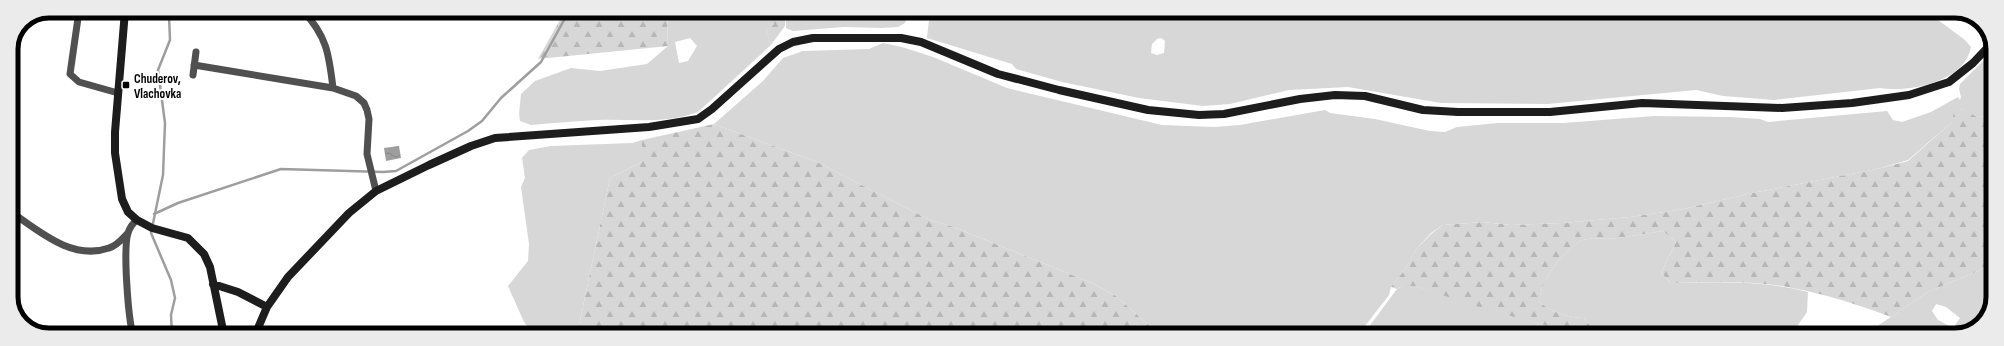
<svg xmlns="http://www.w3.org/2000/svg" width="2004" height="346" font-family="'Sofia Sans Condensed',sans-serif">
<defs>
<pattern id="forest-firs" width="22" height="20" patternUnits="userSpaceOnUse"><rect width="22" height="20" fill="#d7d7d7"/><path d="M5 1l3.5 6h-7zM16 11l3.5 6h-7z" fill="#b7b7b7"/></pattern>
<pattern id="water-waves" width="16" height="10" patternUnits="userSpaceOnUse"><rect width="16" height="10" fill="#9e9e9e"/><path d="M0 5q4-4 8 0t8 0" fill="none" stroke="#868686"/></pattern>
</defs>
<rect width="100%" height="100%" fill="#fff"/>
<!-- green -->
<path fill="#d7d7d7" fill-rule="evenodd" d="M 667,11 L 774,11 L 774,24 L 766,31 L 771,45 L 698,112 C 666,124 633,119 598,120 C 576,121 553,123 531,125 L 520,121 L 519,114 L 521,94 L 535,81 L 571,68 L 600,71 L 647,64 L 668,46 ZM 690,38 L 697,46 L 688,61 L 679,63 L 675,42 Z
M 786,11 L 909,11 L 905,23 L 898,27 L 882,28 L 844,27 L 793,31 L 786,28 Z
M 930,11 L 1448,11 L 1449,13 L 1556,11 L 1926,11 L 1965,40 L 1971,47 C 1965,82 1908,93 1880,88 L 1774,100 L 1723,96 L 1696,90 L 1548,104 L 1441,103 L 1348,87 L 1289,90 L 1230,104 L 1203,106 L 1139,98 L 1062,82 L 1016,69 L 1012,64 L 927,38 ZM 1161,38 L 1165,41 L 1164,53 L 1157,55 L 1151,53 L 1152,44 L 1157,39 Z
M 883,43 L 902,47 L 933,57 L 1007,88 L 1162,125 L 1214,127 L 1240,125 L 1325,110 L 1330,113 L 1375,119 L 1430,131 L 1445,132 L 1457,127 L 1498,123 L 1564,123 L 1654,116 L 1730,117 L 1760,119 L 1768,122 L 1887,111 L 1893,120 L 1902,122 L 1931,112 L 1958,97 L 1960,100 L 1961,97 L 1959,89 L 1960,84 L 1989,55 L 1993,55 L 1993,116 L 1977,117 L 1962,109 L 1952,122 L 1908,160 L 1877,169 L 1747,194 L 1684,209 L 1630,217 L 1562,223 L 1511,225 L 1483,222 L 1443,225 L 1431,233 L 1417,248 L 1406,268 L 1391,287 L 1389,295 L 1358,335 L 1160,335 L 1116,296 L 1092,283 L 951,226 L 930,220 L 817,162 L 714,124 L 763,81 L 783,58 L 803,51 L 869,49 Z
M 642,140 L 642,162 L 610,178 L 578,330 L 531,332 L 524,322 L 508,286 L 528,261 L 529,244 L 521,187 L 525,178 L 522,158 L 529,150 L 551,146 L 632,143 Z
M 1663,231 L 1676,242 L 1661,273 L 1671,283 C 1716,282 1764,280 1808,292 L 1807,312 L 1791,335 L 1587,335 L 1591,327 L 1584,318 C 1570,318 1550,312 1540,302 C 1538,282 1564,250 1581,241 C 1588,237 1609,239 1618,238 C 1633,236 1648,233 1663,231 Z
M 1983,269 L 1993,270 L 1993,302 L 1978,326 L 1955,335 L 1854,335 L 1870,331 L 1928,292 ZM 1936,304 L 1946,307 L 1960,318 L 1953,328 L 1938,320 L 1932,311 Z
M 1402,286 L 1414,286 L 1541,324 L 1572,335 L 1378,335 L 1368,328 L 1397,289 Z"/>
<!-- forest -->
<path fill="url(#forest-firs)" d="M 565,11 L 667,11 L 668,46 L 538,59 Z
M 774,11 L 786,11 L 785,26 L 771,45 L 766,31 L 774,24 Z
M 1448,11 L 1556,11 L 1449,13 Z
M 1962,108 L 1977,117 L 1993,116 L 1993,270 L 1983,269 L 1928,292 L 1891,317 C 1859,305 1826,294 1792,288 C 1753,280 1710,282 1671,283 L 1661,273 L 1676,242 L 1663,231 C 1648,233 1633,236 1618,238 C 1609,239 1588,237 1581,241 C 1564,250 1538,282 1540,302 C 1550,312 1570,318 1584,318 L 1591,327 L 1587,335 L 1572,335 L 1541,324 L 1492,311 L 1414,286 L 1402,286 L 1397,289 L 1391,287 L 1406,268 L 1417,248 L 1431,234 L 1443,225 L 1483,222 L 1511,225 L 1562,223 L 1630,217 L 1684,209 L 1747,194 L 1877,169 L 1908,161 L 1952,122 L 1954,111 L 1962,110 Z
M 714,124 L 817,162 L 930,220 L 951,226 L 1092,283 L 1116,296 L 1160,335 L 549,335 L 548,332 L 578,330 L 610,178 L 642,162 L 642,140 Z"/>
<!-- water -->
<path fill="url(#water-waves)" d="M 399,146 L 401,158 L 386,161 L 384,148 Z"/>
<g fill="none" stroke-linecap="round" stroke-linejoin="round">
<!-- stream -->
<path stroke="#9e9e9e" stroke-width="2.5" d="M 167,11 L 169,15 L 170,40 L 158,70 L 165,123 L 163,175 L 151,233 L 171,280 L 175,298 L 171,315 L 172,335
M 154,214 L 178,203 L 281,169 L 383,172 L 396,171 L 468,131 L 482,121 L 501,98 L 541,62 L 569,11"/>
<!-- street -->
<path stroke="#505050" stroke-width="7" d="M 79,11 L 70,74 L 79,82 L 118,93
M 303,11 C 327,36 329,55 333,88
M 194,65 L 333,88 L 356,96 L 364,103 L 367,110 L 369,119 L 367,154 L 376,191
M 193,75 L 196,52
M 11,212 C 39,231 72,261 109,248 C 117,246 123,238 128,233
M 133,335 C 128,317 123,249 128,233 C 130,227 133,223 137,220"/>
<!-- secondary -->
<path stroke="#1d1d1d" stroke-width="8" d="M 125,11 L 115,132 L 115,153 L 122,199 L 128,212 L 137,220 L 152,228 L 188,238 L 204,254 L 210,267 L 224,335
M 213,284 L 238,292 L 267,307
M 255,335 L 267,307 L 288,277 L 349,213 L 376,191 L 429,165 L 471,146 L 495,138 L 649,127 L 698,119 L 712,109 L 779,49 L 793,42 L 813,38 L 901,38 L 921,42 L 998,74 L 1059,90 L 1148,110 L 1199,115 L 1224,114 L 1300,99 L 1335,95 L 1365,96 L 1423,110 L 1458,112 L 1550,112 L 1642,103 L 1782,108 L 1852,103 L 1909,95 L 1949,82 L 1973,63 L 1992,43"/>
</g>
<!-- markers -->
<rect fill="#000" stroke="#fff" stroke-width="1.5" x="122" y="81" width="8" height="8" rx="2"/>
<g text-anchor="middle" stroke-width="4" stroke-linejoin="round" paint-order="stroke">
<!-- poi labels -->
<g font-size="13" font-weight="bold" fill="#000" stroke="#fff" text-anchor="start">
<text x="134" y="83">Chuderov,<tspan x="134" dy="15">Vlachovka</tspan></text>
</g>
</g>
<!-- crop -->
<path d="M0 0H2004V346H0ZM49 18H1955A31 31 0 0 1 1986 49V297A31 31 0 0 1 1955 328H49A31 31 0 0 1 18 297V49A31 31 0 0 1 49 18Z" fill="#ebebeb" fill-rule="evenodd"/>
<path fill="none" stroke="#000" stroke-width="5" d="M49 18H1955A31 31 0 0 1 1986 49V297A31 31 0 0 1 1955 328H49A31 31 0 0 1 18 297V49A31 31 0 0 1 49 18Z"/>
</svg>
